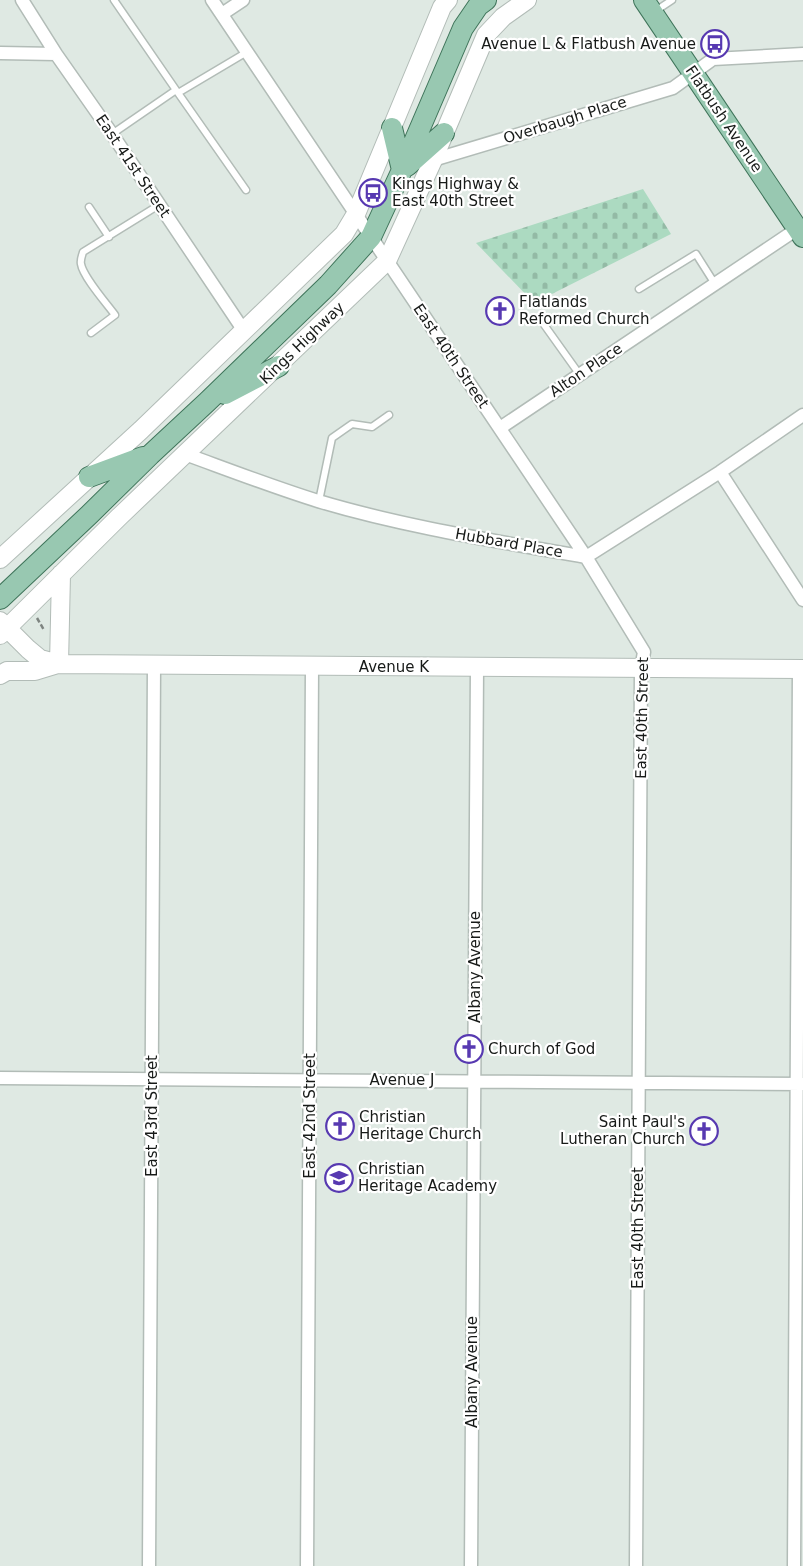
<svg xmlns="http://www.w3.org/2000/svg" width="803" height="1566" font-family="'DejaVu Sans',sans-serif">
<defs>
<pattern id="cemetery-stones" width="16" height="16" patternUnits="userSpaceOnUse" patternTransform="scale(1.25)"><rect width="16" height="16" fill="#acdac1"/><path d="M2 7V4a2 2 0 0 1 4 0v3zM10 15v-3a2 2 0 0 1 4 0v3z" fill="#93baa5"/></pattern>
</defs>
<rect width="100%" height="100%" fill="#dfe9e3"/>
<!-- cemetery -->
<path fill="url(#cemetery-stones)" d="M 643,189 L 671,234 L 534,303 L 476,243 Z"/>
<g fill="none" stroke-linecap="round" stroke-linejoin="round">
<defs>
<path id="lane" d="M 654,12 L 672,0
M 176,90 L 246,190
M 178,93 L 247,52
M 112,134 L 176,90 L 114,0
M 89,207 L 109,237
M 639,289 L 696,254 L 715,284
M 540,319 L 580,375
M 91,333 L 115,315 C 107,304 83,277 81,264 C 80,260 82,256 83,252 L 159,205
M 319,501 L 332,438 L 352,424 L 372,427 L 389,415"/>
<path id="street" d="M 22,0 L 56,54 L 112,134 L 244,331
M 212,0 L 586,557 L 644,652 L 641,669 L 636,1566
M 222,14 L 243,0
M 0,53 L 56,54
M 433,160 L 673,88 L 713,59 L 803,54
M 500,428 L 797,229
M 185,454 C 229,470 273,487 318,501 C 405,527 496,541 586,557 L 720,472 L 803,415
M 720,472 L 803,600
M 0,1078 L 803,1084
M 149,1566 L 154,665
M 307,1566 L 312,667
M 471,1566 L 477,668
M 794,1566 L 799,669"/>
<path id="secondary" d="M 0,559 L 141,430 L 344,234 L 356,214 L 442,7 L 448,0
M 0,621 L 28,649 L 40,659 L 59,664 L 803,669
M 0,635 L 119,517 L 387,261 L 433,160 L 486,35 L 503,17 L 527,0
M 59,664 L 61,574
M 0,675 L 7,671 L 35,671 L 58,664"/>
<path id="primary" d="M 644,0 L 803,237
M 392,128 L 402,170
M 407,166 L 444,133
M 225,394 L 279,366
M 89,477 L 143,457
M 0,599 L 89,515 L 150,455 L 207,402 L 328,285 L 371,237 L 402,170 L 463,28 L 478,6 L 486,0"/>
</defs>
<!-- lane casing -->
<use href="#lane" stroke="#b2bcb7" stroke-width="9"/>
<!-- street casing -->
<use href="#street" stroke="#b2bcb7" stroke-width="15"/>
<!-- secondary casing -->
<use href="#secondary" stroke="#b2bcb7" stroke-width="20"/>
<!-- primary casing -->
<use href="#primary" stroke="#3f745a" stroke-width="22"/>
<!-- path -->
<path stroke="#7e8480" stroke-width="2.5" stroke-dasharray="5 2.5" stroke-linecap="butt" d="M 37,618 L 44,630"/>
<!-- lane -->
<use href="#lane" stroke="#fff" stroke-width="6"/>
<!-- street -->
<use href="#street" stroke="#fff" stroke-width="12"/>
<!-- secondary -->
<use href="#secondary" stroke="#fff" stroke-width="18"/>
<!-- primary -->
<use href="#primary" stroke="#98c8b1" stroke-width="20"/>
</g>
<!-- icons -->
<defs>
<symbol id="bus-ring" viewBox="-11 -11 22 22"><circle r="9.5" fill="#fff" stroke="#5739b1" stroke-width="1.5"/><path d="M-5-6H5V4H4V6H2V4H-2V6H-4V4H-5ZM-3.5-4V0h7V-4ZM-3.5 1.2v1.5H-2V1.2ZM2 1.2v1.5H3.5V1.2Z" fill="#5739b1"/></symbol>
<symbol id="church-ring" viewBox="-11 -11 22 22"><circle r="9.5" fill="#fff" stroke="#5739b1" stroke-width="1.5"/><path d="M-1.2-6h2.4v3.5h3.3v2.4h-3.3V6h-2.4V-.1h-3.3v-2.4h3.3Z" fill="#5739b1"/></symbol>
<symbol id="school-ring" viewBox="-11 -11 22 22"><circle r="9.5" fill="#fff" stroke="#5739b1" stroke-width="1.5"/><path d="M0-5L7-2L0 1L-7-2ZM-4 1L0 2.5L4 1V4Q0 6-4 4Z" fill="#5739b1"/></symbol>
</defs>
<g fill-rule="evenodd">
<use href="#bus-ring" x="699" y="28" width="32" height="32"/>
<use href="#bus-ring" x="357" y="177" width="32" height="32"/>
<use href="#church-ring" x="484" y="295" width="32" height="32"/>
<use href="#church-ring" x="453" y="1033" width="32" height="32"/>
<use href="#church-ring" x="324" y="1110" width="32" height="32"/>
<use href="#church-ring" x="688" y="1115" width="32" height="32"/>
<use href="#school-ring" x="323" y="1162" width="32" height="32"/>
</g>
<g text-anchor="middle" stroke-width="4.5" stroke-linejoin="round" paint-order="stroke">
<!-- poi labels -->
<g font-size="15" fill="#171a18" stroke="#fff" text-anchor="start">
<text x="696" y="49" text-anchor="end">Avenue L &amp; Flatbush Avenue</text>
<text x="392" y="189">Kings Highway &amp;<tspan x="392" dy="17">East 40th Street</tspan></text>
<text x="519" y="307">Flatlands<tspan x="519" dy="17">Reformed Church</tspan></text>
<text x="488" y="1054">Church of God</text>
<text x="359" y="1122">Christian<tspan x="359" dy="17">Heritage Church</tspan></text>
<text x="685" y="1127" text-anchor="end">Saint Paul's<tspan x="685" dy="17">Lutheran Church</tspan></text>
<text x="358" y="1174">Christian<tspan x="358" dy="17">Heritage Academy</tspan></text>
</g>
<!-- street labels -->
<g font-size="15" fill="#171a18" stroke="#fff">
<text transform="translate(724 119) rotate(56)" y="5">Flatbush Avenue</text>
<text transform="translate(565 120) rotate(-17)" y="5">Overbaugh Place</text>
<text transform="translate(133 166) rotate(56)" y="5">East 41st Street</text>
<text transform="translate(302 343) rotate(-44)" y="5">Kings Highway</text>
<text transform="translate(451 356) rotate(56)" y="5">East 40th Street</text>
<text transform="translate(586 370) rotate(-34)" y="5">Alton Place</text>
<text transform="translate(509 543) rotate(10)" y="5">Hubbard Place</text>
<text x="394" y="672">Avenue K</text>
<text transform="translate(642 718) rotate(-89)" y="5">East 40th Street</text>
<text transform="translate(475 967) rotate(-90)" y="5">Albany Avenue</text>
<text x="402" y="1085">Avenue J</text>
<text transform="translate(152 1116) rotate(-90)" y="5">East 43rd Street</text>
<text transform="translate(310 1116) rotate(-90)" y="5">East 42nd Street</text>
<text transform="translate(638 1228) rotate(-90)" y="5">East 40th Street</text>
<text transform="translate(472 1372) rotate(-90)" y="5">Albany Avenue</text>
</g>
</g>
</svg>
